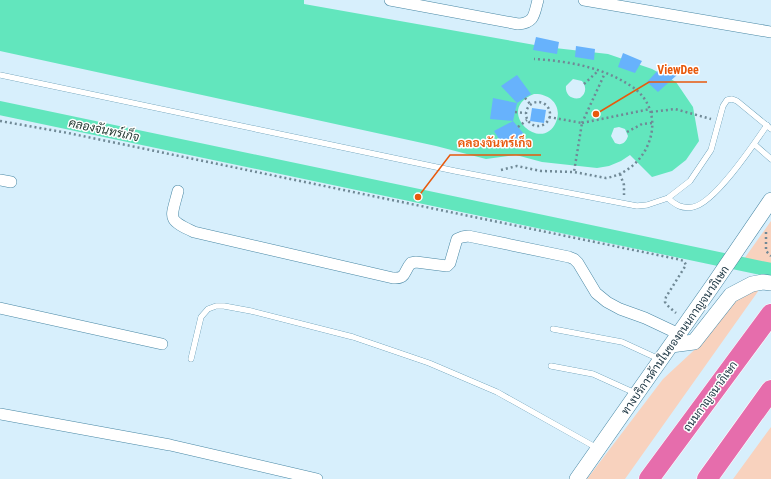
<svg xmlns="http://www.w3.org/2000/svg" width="771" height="479" font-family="'Roboto Condensed',Sarabun,sans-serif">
<rect width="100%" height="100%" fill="#d7effc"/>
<!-- green -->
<path fill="#f8d2be" d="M 771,221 L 771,265 L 744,259 Z
M 759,290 L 625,479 L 587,479 L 663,379 L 704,341 L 738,296 Z
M 771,427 L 771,479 L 733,479 L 736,475 Z"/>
<!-- water -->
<path fill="#62e6bd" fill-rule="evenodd" d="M 0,0 L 304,0 L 304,4 L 546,47 L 608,54 L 652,69 L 676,82 L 693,107 L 699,141 L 686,160 L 672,171 L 652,177 L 630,155 L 621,161 L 609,166 L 597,168 L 542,162 L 516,155 L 486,159 L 436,146 L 0,51 ZM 573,79 L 582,81 C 587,87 586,94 580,98 C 571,100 565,94 566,86 ZM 534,94 C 549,93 563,105 556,122 C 542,155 493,110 534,94 ZM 619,127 L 625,129 L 628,136 C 626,143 621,146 615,143 L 611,136 L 614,128 Z"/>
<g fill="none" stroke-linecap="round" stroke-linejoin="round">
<!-- canal -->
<path stroke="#62e6bd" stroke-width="14" d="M 0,108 L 771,270"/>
</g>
<!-- building -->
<path fill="#67b2fc" d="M 536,37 L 559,42 L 557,54 L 533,50 Z
M 576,46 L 595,49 L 594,60 L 575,57 Z
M 623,53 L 642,61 L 635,73 L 618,67 Z
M 669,65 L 677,75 L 658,92 L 647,82 L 662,66 L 664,69 Z
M 517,75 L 531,94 L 517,103 L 501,86 Z
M 493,98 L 517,103 L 513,121 L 490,119 Z
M 532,108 L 546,110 L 544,123 L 530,121 Z
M 513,121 L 524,134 L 504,147 L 494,131 Z"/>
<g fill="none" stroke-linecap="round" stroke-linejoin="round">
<defs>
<path id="lane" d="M 0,75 L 455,171 L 637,206 L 647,205 L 668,198 L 690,181 L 711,150 L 723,106 L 727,100 L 732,99 L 737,101 L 771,129
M 754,144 L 771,159
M 668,198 C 675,205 682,209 693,207 C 715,203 754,144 767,125
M 553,329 L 622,342 L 659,359
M 191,359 L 201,317 L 208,309 L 216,306 L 224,306 L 251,311 L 353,337 L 429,363 L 497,392 L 597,448
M 551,366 L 593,374 L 635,393"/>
<path id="street" d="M 390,0 L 518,24 C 535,23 534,14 538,0
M 584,0 L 771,32
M 0,180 L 11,182
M 178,191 C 171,219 166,219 194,232 L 393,278 C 407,279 403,272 411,263 L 416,262 L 447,266 L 450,263 L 457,239 L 462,237 L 468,236 L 569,257 L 574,259 L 578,263 L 596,293 L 607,302 L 620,309 L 645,318 L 679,334
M 0,308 L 162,344
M 0,414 L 170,445 L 317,479"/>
<path id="secondary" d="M 671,345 L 694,342 L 731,295 L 752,284 L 763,282 L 771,283
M 577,479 L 713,285 L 771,200"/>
<path id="highway" d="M 649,479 L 771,314
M 707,479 L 771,390"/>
</defs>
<!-- lane casing -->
<use href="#lane" stroke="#4887a4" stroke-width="6"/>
<!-- street casing -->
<use href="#street" stroke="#4887a4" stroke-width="12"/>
<!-- secondary casing -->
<use href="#secondary" stroke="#4887a4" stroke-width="16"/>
<!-- highway casing -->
<use href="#highway" stroke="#fff" stroke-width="21"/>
<!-- path -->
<path stroke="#708996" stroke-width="2.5" stroke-dasharray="2 3" stroke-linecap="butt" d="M 584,84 L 598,71
M 525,98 L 531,105
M526 114a12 12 0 1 1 24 0a12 12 0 1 1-24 0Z
M 515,112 L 526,113
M 651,112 L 675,109 L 711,119
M 549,117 L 582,123 L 574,172
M 0,121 L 68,133 L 677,259 L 684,261 L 686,265 L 666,297 L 665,302 L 669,307 L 676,313
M 582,123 L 650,109
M 582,123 L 605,73
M 518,127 L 527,120
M 627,132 L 642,124 L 652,123
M 501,170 L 517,166 L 541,171 L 574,172 L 606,178 C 650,171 671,112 631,86 C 602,67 568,61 534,59
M 620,174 L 624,185 L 624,195
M 766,232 L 766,251 L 771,256"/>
<!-- lane -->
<use href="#lane" stroke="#fff" stroke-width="5.5"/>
<!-- street -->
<use href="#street" stroke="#fff" stroke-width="11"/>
<!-- secondary -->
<use href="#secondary" stroke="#fff" stroke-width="15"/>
<!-- highway -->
<use href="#highway" stroke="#e66dac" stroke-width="20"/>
</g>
<g text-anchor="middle" stroke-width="3" stroke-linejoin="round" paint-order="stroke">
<!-- street labels -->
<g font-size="11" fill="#193340" stroke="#fff">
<text transform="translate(675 340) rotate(-55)" y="4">ทางบริการด้านในของถนนกาญจนาภิเษก</text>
<text transform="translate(710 396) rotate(-54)" y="4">ถนนกาญจนาภิเษก</text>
</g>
<!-- water labels -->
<g font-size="12" font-style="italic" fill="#1f352d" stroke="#fff">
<text transform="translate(104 130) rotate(12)" y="4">คลองจันทร์เก็จ</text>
</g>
</g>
<!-- callouts -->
<path fill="none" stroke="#e8590c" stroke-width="1.5" d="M596 114L649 82H707M418 197L450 155H541"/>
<g fill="#e8590c" stroke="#fff" stroke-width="1.5">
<circle cx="596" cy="114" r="4"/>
<circle cx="418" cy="197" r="4"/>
</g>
<g font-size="12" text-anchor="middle" font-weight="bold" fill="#e8590c" stroke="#fff" stroke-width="3" stroke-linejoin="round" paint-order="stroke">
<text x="678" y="74">ViewDee</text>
<text x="495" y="147">คลองจันทร์เก็จ</text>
</g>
</svg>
